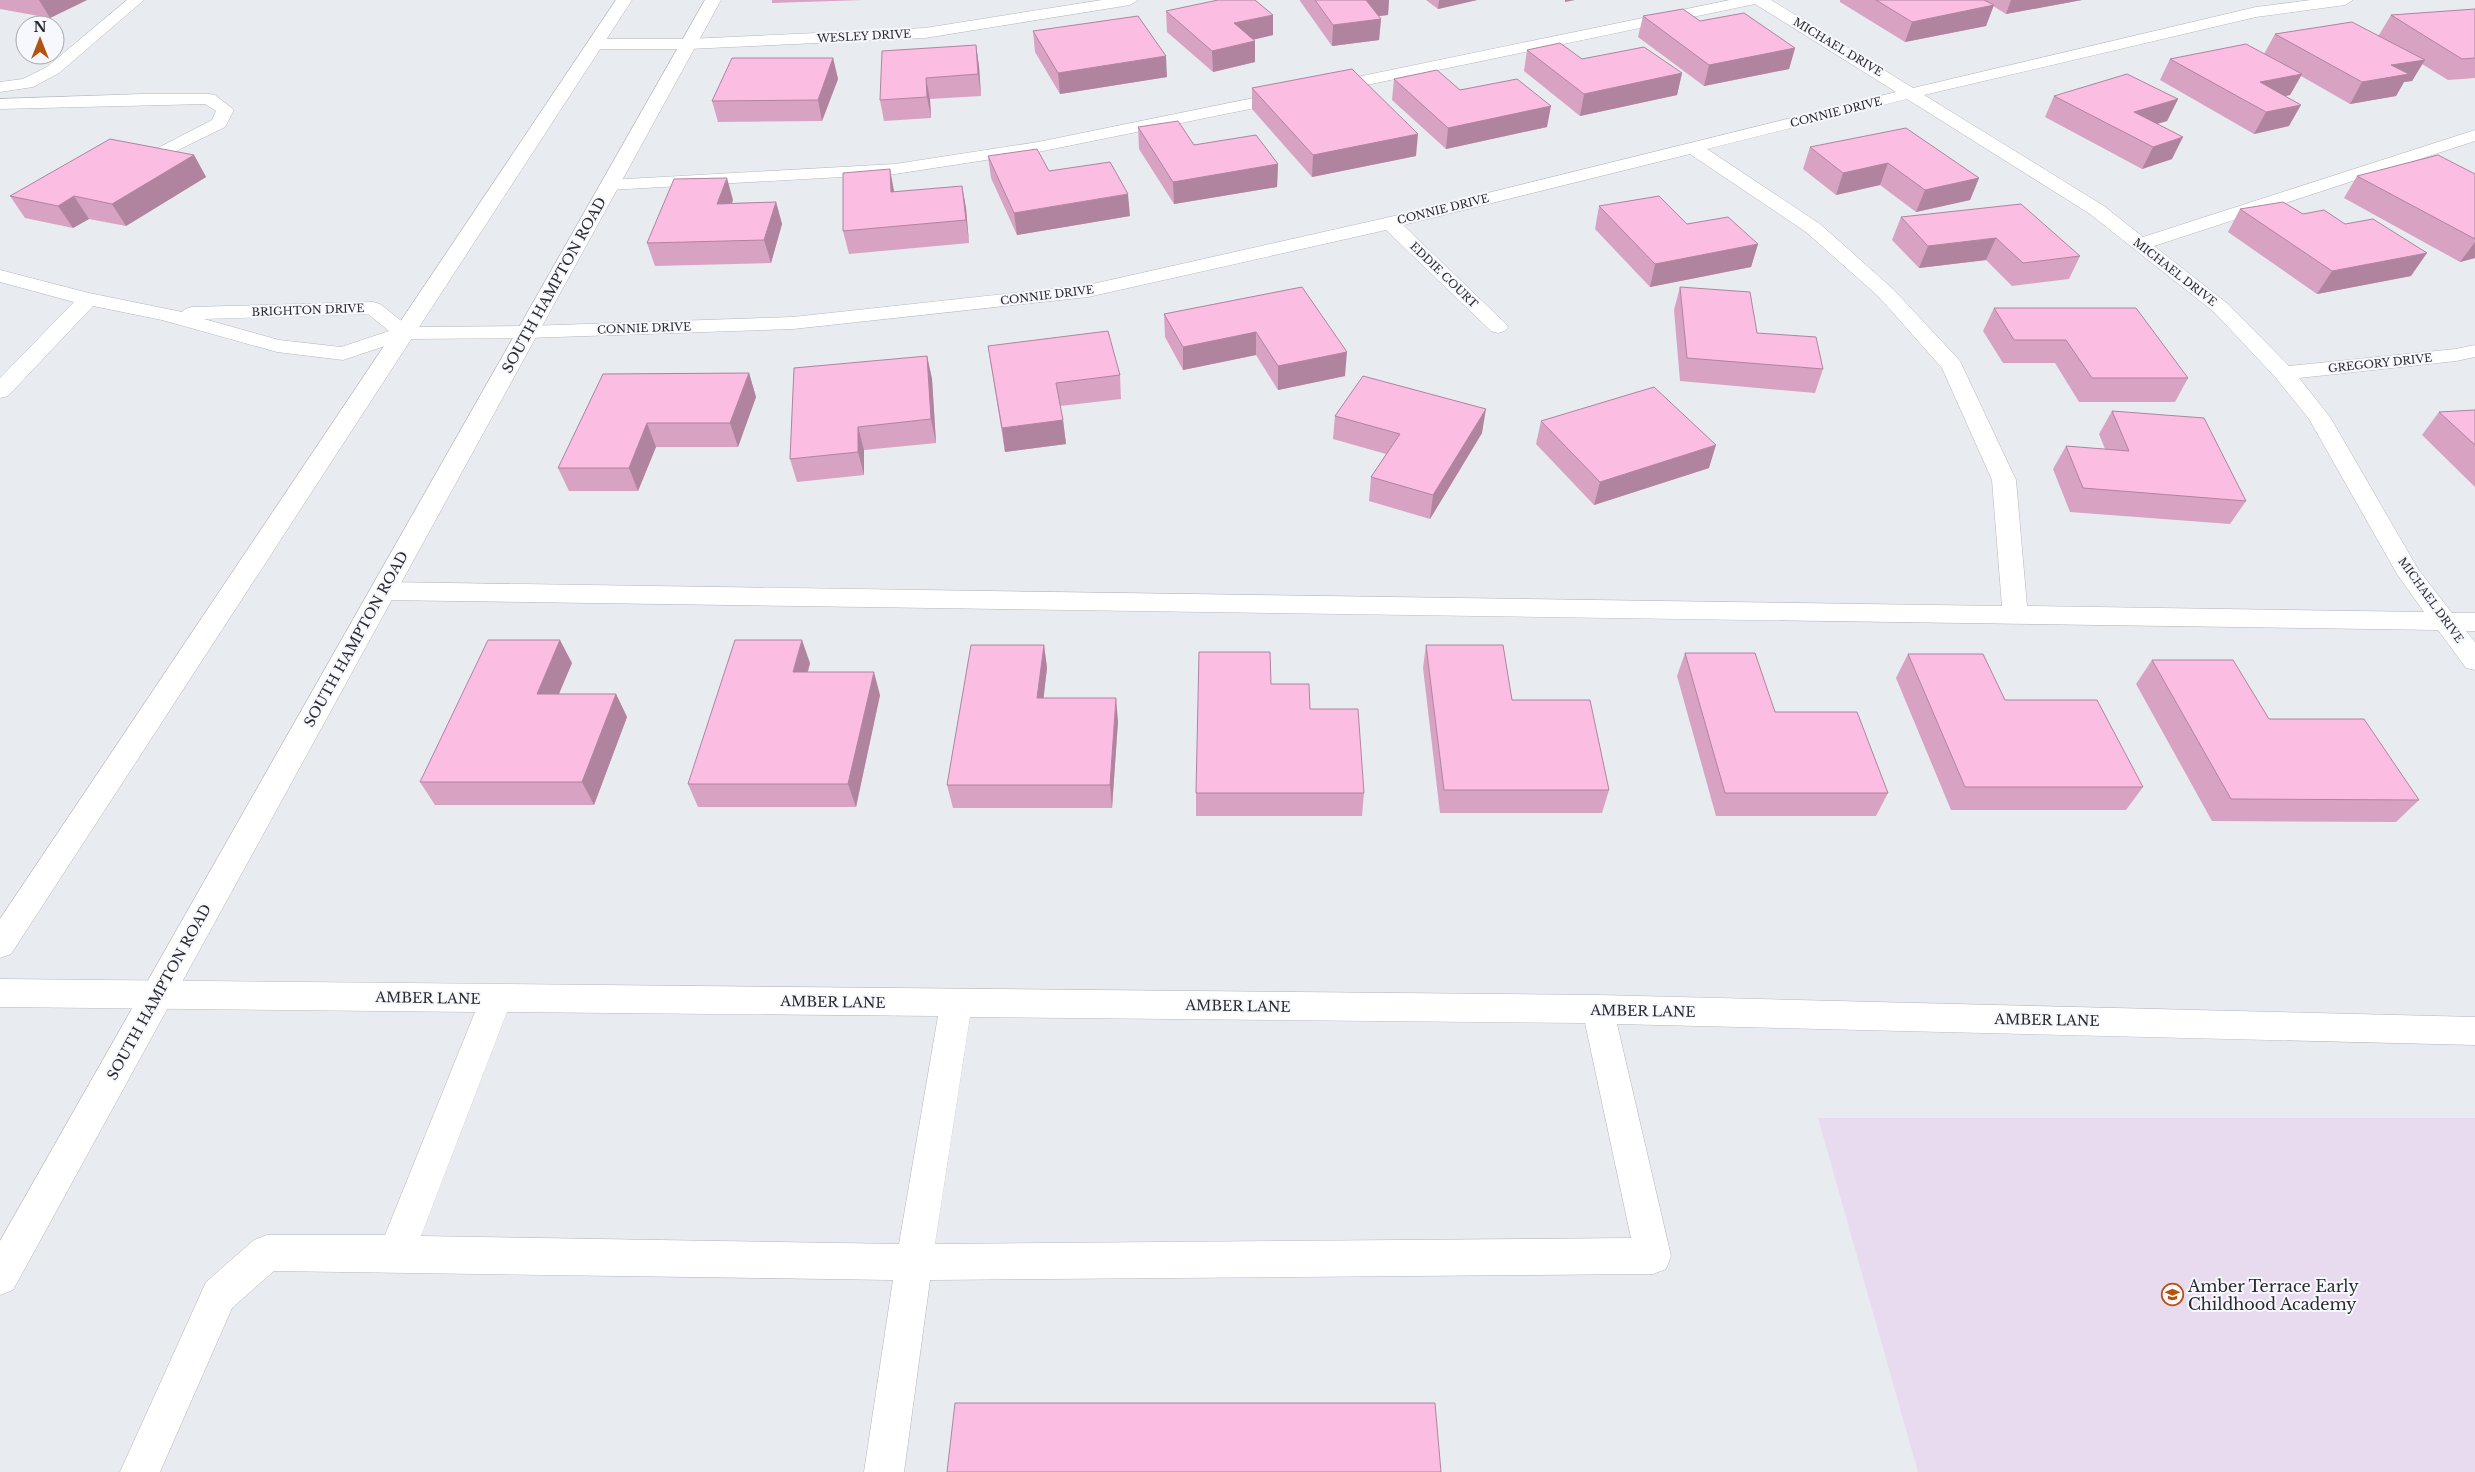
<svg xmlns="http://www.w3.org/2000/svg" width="2475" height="1472" font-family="'Libre Baskerville',serif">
<rect width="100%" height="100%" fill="#e8ebf0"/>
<!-- education -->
<path fill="#e9dbef" d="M 1818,1118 L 2475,1118 L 2475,1472 L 1918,1472 Z"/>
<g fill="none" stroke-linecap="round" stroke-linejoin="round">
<defs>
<path id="minor" d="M 127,0 L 144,0 L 59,73 L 33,87 L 0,92 L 0,82 L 23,79 L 47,67 Z
M 1102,0 L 1138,0 L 1130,5 L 925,38 L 688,49 L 595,49 L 587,44 L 595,39 L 688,39 L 925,28 Z
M 1730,0 L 1771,0 L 1913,88 L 2256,7 L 2311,0 L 2353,0 L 2345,5 L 2256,17 L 1924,95 L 2104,206 L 2143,237 L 2475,130 L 2475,141 L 2154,246 L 2228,304 L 2289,366 L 2456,349 L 2475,345 L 2475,357 L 2456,361 L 2299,378 L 2330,417 L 2418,569 L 2452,613 L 2475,613 L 2475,631 L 2466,631 L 2475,642 L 2475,670 L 2466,668 L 2438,630 L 383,600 L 374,597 L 370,591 L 374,585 L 383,582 L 2002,606 L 1992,480 L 1942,368 L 1879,297 L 1806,232 L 1690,154 L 1403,225 L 1505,323 L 1508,327 L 1505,331 L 1498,333 L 1491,331 L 1386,230 L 1088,297 L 793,329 L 527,338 L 406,339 L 343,360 L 277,352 L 162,320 L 93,306 L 8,396 L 0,398 L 0,378 L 74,302 L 0,282 L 0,270 L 89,293 L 182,312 L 185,309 L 192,307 L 373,302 L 380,304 L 409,327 L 527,326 L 793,317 L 1088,285 L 1390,217 L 1896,92 L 1755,4 L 1328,93 L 1322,92 L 1320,88 L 1322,84 L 1328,83 ZM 1907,99 L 2090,214 L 2214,312 L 2276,378 L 2309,419 L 2397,574 L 2424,612 L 2027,606 L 2016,480 L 1960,361 L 1893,289 L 1820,224 L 1707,149 ZM 368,314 L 389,331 L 341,347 L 279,340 L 204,319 Z
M 1288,91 L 1294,92 L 1296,96 L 1294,100 L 1038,152 L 895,174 L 609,190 L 603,189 L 600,185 L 603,181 L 609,180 L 895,164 L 1038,142 Z
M 142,94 L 209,94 L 215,95 L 234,110 L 225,127 L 156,161 L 150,160 L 147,156 L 150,152 L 212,120 L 216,111 L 205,104 L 0,109 L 0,99 Z
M 0,979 L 1598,995 L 2475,1017 L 2475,1045 L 1617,1024 L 1671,1256 L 1666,1269 L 1653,1274 L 930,1280 L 904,1472 L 864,1472 L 893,1280 L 274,1271 L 232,1308 L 160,1472 L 120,1472 L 206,1282 L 254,1240 L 267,1235 L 385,1235 L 475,1012 L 0,1007 ZM 507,1012 L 938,1016 L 899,1244 L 421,1236 ZM 970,1017 L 1585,1023 L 1631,1238 L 935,1244 Z"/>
<path id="major" d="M 616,0 L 632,0 L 11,954 L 0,958 L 0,919 Z
M 705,0 L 721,0 L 13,1290 L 0,1295 L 0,1241 Z"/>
</defs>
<!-- minor casing -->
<use href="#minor" stroke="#b3b6bb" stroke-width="1"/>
<!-- major casing -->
<use href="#major" stroke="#b3b6bb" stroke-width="1"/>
<!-- minor -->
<use href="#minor" fill="#fff" fill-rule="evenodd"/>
<!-- major -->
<use href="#major" fill="#fff" fill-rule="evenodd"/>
</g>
<!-- wall -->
<path fill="#d8a3c2" d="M 0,0 L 87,0 L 50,18 L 0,9 Z
M 772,0 L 863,0 L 772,3 Z
M 1300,0 L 1389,0 L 1388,15 L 1378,16 L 1381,19 L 1379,40 L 1332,46 L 1300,1 Z
M 1426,0 L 1477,0 L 1438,9 Z
M 1840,0 L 2082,0 L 2006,14 L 1993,6 L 1986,26 L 1905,42 L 1840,2 Z
M 2475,9 L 2475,78 L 2448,80 L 2422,64 L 2412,81 L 2404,82 L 2396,96 L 2350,104 L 2301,76 L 2290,95 L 2285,96 L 2289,126 L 2254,134 L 2160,80 L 2170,59 L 2264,54 L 2275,34 L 2379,35 L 2391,15 Z
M 1166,11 L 1273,15 L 1273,35 L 1253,40 L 1255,62 L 1213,72 L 1167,32 Z
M 1643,16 L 1700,21 L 1795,48 L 1789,69 L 1704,86 L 1638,37 Z
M 1033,31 L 1167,77 L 1060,94 L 1035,52 Z
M 976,45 L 979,66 L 981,96 L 930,99 L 931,118 L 884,121 L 880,100 Z
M 1527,50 L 1582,59 L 1682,73 L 1677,95 L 1580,116 L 1524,71 Z
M 833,58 L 838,79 L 822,121 L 718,122 L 712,101 Z
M 1394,79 L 1460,90 L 1547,127 L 1446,149 L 1392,100 Z
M 1252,88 L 1416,156 L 1312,177 L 1252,109 Z
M 2054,96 L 2178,99 L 2167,121 L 2156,124 L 2172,159 L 2142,169 L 2045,117 Z
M 1138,127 L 1194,145 L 1278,164 L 1277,187 L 1174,204 L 1139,149 Z
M 1810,147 L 1979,178 L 1970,200 L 1916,212 L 1880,185 L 1836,195 L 1803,169 Z
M 194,155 L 206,177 L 126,226 L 89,219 L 73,228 L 25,218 L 10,196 Z
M 988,156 L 1130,216 L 1017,235 L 991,178 Z
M 2475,174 L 2475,258 L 2460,262 L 2344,198 L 2357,176 Z
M 962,186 L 966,208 L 969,243 L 849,254 L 843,231 L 894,192 Z
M 733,200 L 732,203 L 776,202 L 782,224 L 771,263 L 655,266 L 647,243 Z
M 1599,206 L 1687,224 L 1758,244 L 1751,267 L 1650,287 L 1595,229 Z
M 2240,209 L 2411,276 L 2317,294 L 2228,232 Z
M 1901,217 L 2080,256 L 2069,279 L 2012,286 L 1986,260 L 1919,268 L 1892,240 Z
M 1302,287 L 1345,376 L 1278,390 L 1256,355 L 1183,370 L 1165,337 L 1164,314 Z
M 1680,287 L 1757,333 L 1823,369 L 1815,393 L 1680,381 L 1674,310 Z
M 1994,308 L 2188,378 L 2175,402 L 2079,402 L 2055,363 L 2003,363 L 1983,331 Z
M 988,346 L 1120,375 L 1121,399 L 1060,406 L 1063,420 L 1066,444 L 1005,452 Z
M 927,356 L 932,379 L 936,443 L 864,450 L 864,475 L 797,482 L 790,459 Z
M 749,373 L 756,397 L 738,447 L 656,447 L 638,491 L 569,491 L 558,468 L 603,374 Z
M 2475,410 L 2475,487 L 2422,435 L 2439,412 Z
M 2112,411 L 2246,501 L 2230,524 L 2070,512 L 2053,469 L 2066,446 L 2105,449 L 2099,434 Z
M 1335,416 L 1482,433 L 1430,519 L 1369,501 L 1371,477 L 1386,454 L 1333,439 Z
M 1541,421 L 1709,468 L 1594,505 L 1536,444 Z
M 1044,645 L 1047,668 L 1043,698 L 1118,721 L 1112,808 L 953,808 L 947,785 Z
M 1426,645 L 1512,700 L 1609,790 L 1602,813 L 1440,813 L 1423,668 Z
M 1685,653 L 1775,712 L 1888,793 L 1876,816 L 1716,816 L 1677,676 Z
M 1908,654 L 2005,700 L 2143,787 L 2126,810 L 1951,810 L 1896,678 Z
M 2152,660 L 2269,719 L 2419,800 L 2396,822 L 2212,821 L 2136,684 Z
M 572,663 L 559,694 L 616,694 L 627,717 L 594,805 L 435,805 L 420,782 Z
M 810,663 L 808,672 L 880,695 L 856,807 L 698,807 L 688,784 Z
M 1271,684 L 1310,709 L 1364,793 L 1362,816 L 1196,816 L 1196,793 Z"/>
<!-- shaded-wall -->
<path fill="#b0849e" d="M 39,0 L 87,0 L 50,18 Z
M 1363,0 L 1389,0 L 1388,15 L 1362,18 Z
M 1439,0 L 1477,0 L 1438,9 Z
M 1565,0 L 1575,0 L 1565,2 Z
M 2011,0 L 2082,0 L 2006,14 Z
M 1994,5 L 1986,26 L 1905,42 L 1912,22 Z
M 1273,15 L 1273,35 L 1234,44 L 1234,23 Z
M 1381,19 L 1379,40 L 1332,46 L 1333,25 Z
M 1255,41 L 1255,62 L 1213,72 L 1212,51 Z
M 976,45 L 979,66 L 981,96 L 978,74 Z
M 1795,48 L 1789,69 L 1704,86 L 1709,65 Z
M 1166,56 L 1167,77 L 1060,94 L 1058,73 Z
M 833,58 L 838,79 L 822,121 L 818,100 Z
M 2425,60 L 2412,81 L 2404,82 L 2396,96 L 2350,104 L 2362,82 L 2391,65 Z
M 1682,73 L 1677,95 L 1580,116 L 1584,94 Z
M 2302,74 L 2290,95 L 2250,103 L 2260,82 Z
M 926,78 L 930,99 L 931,118 L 927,97 Z
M 2178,99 L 2167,121 L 2126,133 L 2134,112 Z
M 2301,105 L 2289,126 L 2254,134 L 2266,112 Z
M 1551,106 L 1547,127 L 1446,149 L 1448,128 Z
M 1418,134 L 1416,156 L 1312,177 L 1313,155 Z
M 2183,137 L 2172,159 L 2142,169 L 2153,147 Z
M 194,155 L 206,177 L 126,226 L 112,204 Z
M 1888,163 L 1880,185 L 1836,195 L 1843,173 Z
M 1278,164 L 1277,187 L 1174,204 L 1173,182 Z
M 890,169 L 894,191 L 895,215 L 891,192 Z
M 727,178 L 733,200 L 724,226 L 717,204 Z
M 1979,178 L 1970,200 L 1916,212 L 1925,190 Z
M 962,186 L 966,208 L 969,243 L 966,220 Z
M 1128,194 L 1130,216 L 1017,235 L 1014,213 Z
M 74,196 L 89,219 L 73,228 L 58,206 Z
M 776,202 L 782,224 L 771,263 L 764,240 Z
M 1996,238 L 1986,260 L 1919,268 L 1928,246 Z
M 2475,242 L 2475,258 L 2460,262 Z
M 1758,244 L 1751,267 L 1650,287 L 1655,264 Z
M 2427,253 L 2411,276 L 2317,294 L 2332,271 Z
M 1256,332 L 1256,355 L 1183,370 L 1183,347 Z
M 1347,352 L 1345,376 L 1278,390 L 1278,366 Z
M 927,356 L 932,379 L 936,443 L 931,419 Z
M 749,373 L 756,397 L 738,447 L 730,423 Z
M 1486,409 L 1482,433 L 1430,519 L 1433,495 Z
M 1063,420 L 1066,444 L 1005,452 L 1002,428 Z
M 647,423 L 656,447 L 638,491 L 629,468 Z
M 858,427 L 864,450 L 864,475 L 858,452 Z
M 1716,445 L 1709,468 L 1594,505 L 1600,482 Z
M 560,640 L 572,663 L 549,717 L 537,694 Z
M 802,640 L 810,663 L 801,695 L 793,672 Z
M 1044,645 L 1047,668 L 1041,721 L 1037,698 Z
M 874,672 L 880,695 L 856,807 L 848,784 Z
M 616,694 L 627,717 L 594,805 L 582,782 Z
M 1116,698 L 1118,721 L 1112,808 L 1110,785 Z"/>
<!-- building -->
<path fill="#fbbde2" stroke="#b0849e" d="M 1218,0 L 1255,0 L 1273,15 L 1234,23 L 1255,41 L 1212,51 L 1166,11 Z
M 1315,0 L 1366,0 L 1381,19 L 1333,25 Z
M 1876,0 L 1984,0 L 1994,5 L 1912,22 Z
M 1683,9 L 1700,21 L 1744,13 L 1795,48 L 1709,65 L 1643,16 Z
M 2475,9 L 2475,58 L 2462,59 L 2391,15 Z
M 1138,16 L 1166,56 L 1058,73 L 1033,31 Z
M 2352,22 L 2425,60 L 2391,65 L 2409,74 L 2362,82 L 2275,34 Z
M 1560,43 L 1582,59 L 1644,47 L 1682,73 L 1584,94 L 1527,50 Z
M 2246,44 L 2302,74 L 2260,82 L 2301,105 L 2266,112 L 2170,59 Z
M 976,45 L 978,74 L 926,78 L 927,97 L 880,100 L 882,51 Z
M 732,58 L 833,58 L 818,100 L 712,101 Z
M 1352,69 L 1418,134 L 1313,155 L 1252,88 Z
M 1437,70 L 1460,90 L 1517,79 L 1551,106 L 1448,128 L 1394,79 Z
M 2127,74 L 2178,99 L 2134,112 L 2183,137 L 2153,147 L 2054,96 Z
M 1178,121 L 1194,145 L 1256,135 L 1278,164 L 1173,182 L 1138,127 Z
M 1906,128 L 1979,178 L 1925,190 L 1888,163 L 1843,173 L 1810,147 Z
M 110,139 L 194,155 L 112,204 L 74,196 L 58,206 L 10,196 Z
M 1037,149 L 1049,171 L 1110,162 L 1128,194 L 1014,213 L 988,156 Z
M 2438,155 L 2475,174 L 2475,239 L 2357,176 Z
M 890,169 L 891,192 L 962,186 L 966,220 L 843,231 L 843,173 Z
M 727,178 L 717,204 L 776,202 L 764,240 L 647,243 L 674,179 Z
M 1659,196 L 1687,224 L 1728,217 L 1758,244 L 1655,264 L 1599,206 Z
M 2283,202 L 2303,214 L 2324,210 L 2345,224 L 2373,219 L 2427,253 L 2332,271 L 2240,209 Z
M 2021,204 L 2080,256 L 2023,263 L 1996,238 L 1928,246 L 1901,217 Z
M 1302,287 L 1347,352 L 1278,366 L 1256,332 L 1183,347 L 1164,314 Z
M 1680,287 L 1750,292 L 1757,333 L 1816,337 L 1823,369 L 1687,358 Z
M 1994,308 L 2136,308 L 2188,378 L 2092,378 L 2066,340 L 2014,340 Z
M 1108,331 L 1120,375 L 1056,383 L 1063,420 L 1002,428 L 988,346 Z
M 927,356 L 931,419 L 858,427 L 858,452 L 790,459 L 794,368 Z
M 749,373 L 730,423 L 647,423 L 629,468 L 558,468 L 603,374 Z
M 1363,376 L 1486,409 L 1433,495 L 1371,477 L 1400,434 L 1335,416 Z
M 1654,387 L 1716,445 L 1600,482 L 1541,421 Z
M 2475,410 L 2475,445 L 2439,412 Z
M 2112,411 L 2204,418 L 2246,501 L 2083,488 L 2066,446 L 2129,451 Z
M 488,640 L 560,640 L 537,694 L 616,694 L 582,782 L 420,782 Z
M 735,640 L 802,640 L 793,672 L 874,672 L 848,784 L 688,784 Z
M 971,645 L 1044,645 L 1037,698 L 1116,698 L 1110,785 L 947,785 Z
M 1426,645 L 1503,645 L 1512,700 L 1590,700 L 1609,790 L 1444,790 Z
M 1199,652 L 1270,652 L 1271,684 L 1309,684 L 1310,709 L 1358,709 L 1364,793 L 1196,793 Z
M 1685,653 L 1755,653 L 1775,712 L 1857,712 L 1888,793 L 1725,793 Z
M 1908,654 L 1983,654 L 2005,700 L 2097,700 L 2143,787 L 1965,787 Z
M 2152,660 L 2233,660 L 2269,719 L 2364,719 L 2419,800 L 2231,799 Z
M 955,1403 L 1435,1403 L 1441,1472 L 947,1472 Z"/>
<!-- icons -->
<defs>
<symbol id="school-ring" viewBox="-11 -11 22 22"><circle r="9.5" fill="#f6f8fe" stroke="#b45310" stroke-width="1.5"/><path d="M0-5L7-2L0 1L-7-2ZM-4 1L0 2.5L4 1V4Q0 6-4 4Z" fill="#b45310"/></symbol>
</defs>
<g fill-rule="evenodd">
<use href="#school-ring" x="2160" y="1282" width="25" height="25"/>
</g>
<g text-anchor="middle" stroke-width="4" stroke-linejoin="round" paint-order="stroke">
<!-- far-street labels -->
<g font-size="11" fill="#292a2c" stroke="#f6f8fe">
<text transform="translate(864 36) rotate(-3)" y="4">WESLEY DRIVE</text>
<text transform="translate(1838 47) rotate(31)" y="4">MICHAEL DRIVE</text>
<text transform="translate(1836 112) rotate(-14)" y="4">CONNIE DRIVE</text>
<text transform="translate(1443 209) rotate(-14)" y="4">CONNIE DRIVE</text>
<text transform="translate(2175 272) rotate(38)" y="4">MICHAEL DRIVE</text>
<text transform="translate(1444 275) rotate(44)" y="4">EDDIE COURT</text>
<text transform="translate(1047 295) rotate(-7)" y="4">CONNIE DRIVE</text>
<text transform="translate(308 310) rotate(-2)" y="4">BRIGHTON DRIVE</text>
<text transform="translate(644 328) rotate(-2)" y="4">CONNIE DRIVE</text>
<text transform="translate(2380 363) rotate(-6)" y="4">GREGORY DRIVE</text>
<text transform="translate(2431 600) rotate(54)" y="4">MICHAEL DRIVE</text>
</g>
<!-- street labels -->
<g font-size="14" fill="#292a2c" stroke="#f6f8fe">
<text transform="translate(554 285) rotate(-61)" y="5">SOUTH HAMPTON ROAD</text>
<text transform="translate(356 639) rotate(-61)" y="5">SOUTH HAMPTON ROAD</text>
<text transform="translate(159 992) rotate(-61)" y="5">SOUTH HAMPTON ROAD</text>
<text transform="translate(428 998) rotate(1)" y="5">AMBER LANE</text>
<text transform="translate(833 1002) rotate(1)" y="5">AMBER LANE</text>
<text transform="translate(1238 1006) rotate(1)" y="5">AMBER LANE</text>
<text transform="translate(1643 1011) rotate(1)" y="5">AMBER LANE</text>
<text transform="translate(2047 1020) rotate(1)" y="5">AMBER LANE</text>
</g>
<!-- near-poi labels -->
<g font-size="16" fill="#292a2c" stroke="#f6f8fe" text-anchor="start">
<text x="2188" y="1292">Amber Terrace Early<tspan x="2188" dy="18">Childhood Academy</tspan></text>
</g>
</g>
<!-- north arrow -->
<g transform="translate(40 40)"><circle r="24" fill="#f6f8fe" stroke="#a4a6aa"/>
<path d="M0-4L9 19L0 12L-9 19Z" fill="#b45310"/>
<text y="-8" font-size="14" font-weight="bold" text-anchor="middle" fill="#292a2c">N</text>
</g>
</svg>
